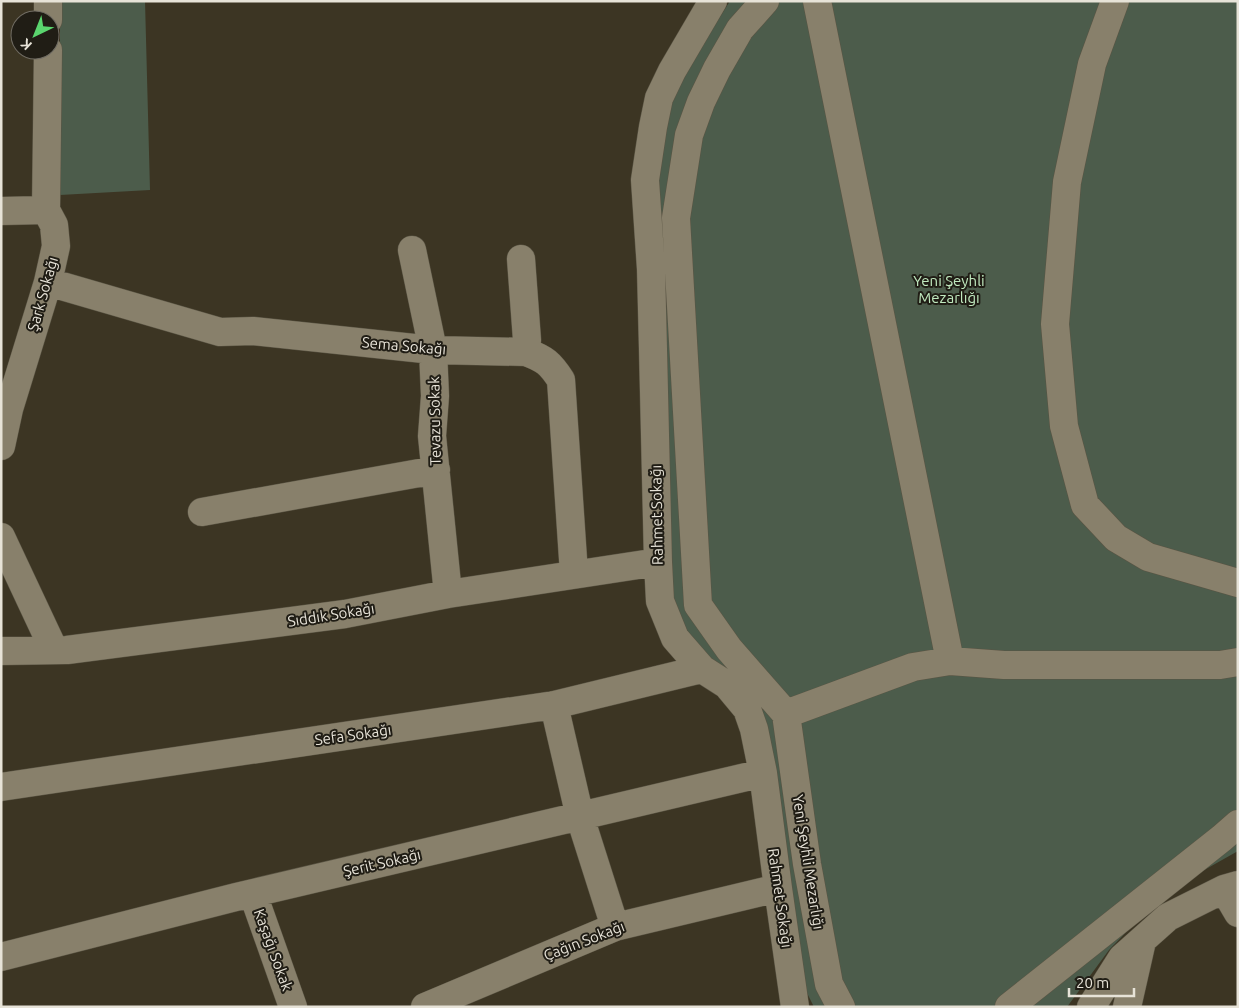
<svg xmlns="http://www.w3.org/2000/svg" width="1239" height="1008" font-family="Ubuntu,sans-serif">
<rect width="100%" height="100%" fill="#3c3523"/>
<!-- green -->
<path fill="#4c5c4b" d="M 60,1 L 145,1 L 150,190 L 60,195 Z
M 730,1 L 1238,1 L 1238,851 L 1199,873 L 1136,922 L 1109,950 L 1067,1007 L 814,1007 L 799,977 L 769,760 L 690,643 L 672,606 L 657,166 L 666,113 L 680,80 Z"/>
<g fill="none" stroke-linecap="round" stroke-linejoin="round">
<defs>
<path id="minor" d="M 713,1 L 672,71 L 659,98 L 653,127 L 645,180 L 651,269 L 653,349 L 658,562 L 660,601 L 675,638 L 702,669 L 727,685 L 747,709 L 754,729 L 763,773 L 778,888 L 795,1007
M 765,1 L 740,29 L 717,69 L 701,102 L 689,135 L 676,218 L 698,605 L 729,649 L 786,714 L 807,864 L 829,984 L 841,1007
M 817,1 L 950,661
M 1115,1 L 1092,64 L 1067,182 L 1055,324 L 1064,426 L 1085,505 L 1116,538 L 1148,557 L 1238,583
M 48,20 L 48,1
M 1,211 L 46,210
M 412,250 L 433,350 L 435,396 L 432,436 L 448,594
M 521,259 L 527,340 L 526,352
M 48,282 L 220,332 L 253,331 L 433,350 L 526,352 C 545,359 550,363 561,380 L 574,574
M 1,446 L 9,409 L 48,282 L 56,246 L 54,225 L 46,210 L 48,50
M 202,512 L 436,470
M 1,537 L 54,650
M 1,651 L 67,650 L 345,614 L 448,594 L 658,562
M 554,705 L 580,817 L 615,927
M 786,714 L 913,667 L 950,661 L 1004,665 L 1220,665 L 1238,662
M 1,787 L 554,705 L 702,669
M 1224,889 L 1238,913
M 253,894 L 293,1007
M 1,957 L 236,897 L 763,773
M 425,1007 L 615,927 L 778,888
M 1009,1007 L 1222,838 L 1238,824
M 1091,1007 L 1122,958 L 1168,917 L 1224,889 L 1238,885
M 1127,1007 L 1142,941"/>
</defs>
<!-- minor casing -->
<use href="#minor" stroke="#5a5444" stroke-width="29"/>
<!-- minor -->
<use href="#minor" stroke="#88806b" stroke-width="28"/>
</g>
<g text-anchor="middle" stroke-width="4" stroke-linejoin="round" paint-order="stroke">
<!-- park labels -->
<g font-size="15" fill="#c0e9bf" stroke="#201d15">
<text x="949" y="286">Yeni Şeyhli<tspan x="949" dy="17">Mezarlığı</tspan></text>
</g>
<!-- street labels -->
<g font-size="15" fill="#e7e3d8" stroke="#201d15">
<text transform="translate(43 294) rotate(-74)" y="5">Şark Sokağı</text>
<text transform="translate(404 346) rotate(5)" y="5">Sema Sokağı</text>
<text transform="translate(435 421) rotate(-91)" y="5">Tevazu Sokak</text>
<text transform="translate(657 515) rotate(-91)" y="5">Rahmet Sokağı</text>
<text transform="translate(331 615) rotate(-9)" y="5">Sıddık Sokağı</text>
<text transform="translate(353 735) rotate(-8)" y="5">Sefa Sokağı</text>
<text transform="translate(808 862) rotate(81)" y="5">Yeni Şeyhli Mezarlığı</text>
<text transform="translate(382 863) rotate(-13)" y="5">Şerit Sokağı</text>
<text transform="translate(780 898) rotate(82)" y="5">Rahmet Sokağı</text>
<text transform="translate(584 941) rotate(-21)" y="5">Çağın Sokağı</text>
<text transform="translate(273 950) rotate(70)" y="5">Kaşağı Sokak</text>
</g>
</g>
<!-- border -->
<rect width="1239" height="1008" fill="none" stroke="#e7e3d8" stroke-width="5"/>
<!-- north arrow -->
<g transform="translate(35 35) rotate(223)"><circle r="24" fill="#201d15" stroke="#706c63"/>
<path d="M0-4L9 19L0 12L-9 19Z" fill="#5ad56e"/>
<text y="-8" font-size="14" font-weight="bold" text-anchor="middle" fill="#e7e3d8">K</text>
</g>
<!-- scale -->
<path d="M1069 988v8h65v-8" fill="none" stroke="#e7e3d8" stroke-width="2.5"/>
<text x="1076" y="988" font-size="15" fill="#e7e3d8" stroke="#201d15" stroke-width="4" paint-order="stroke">20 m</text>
</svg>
